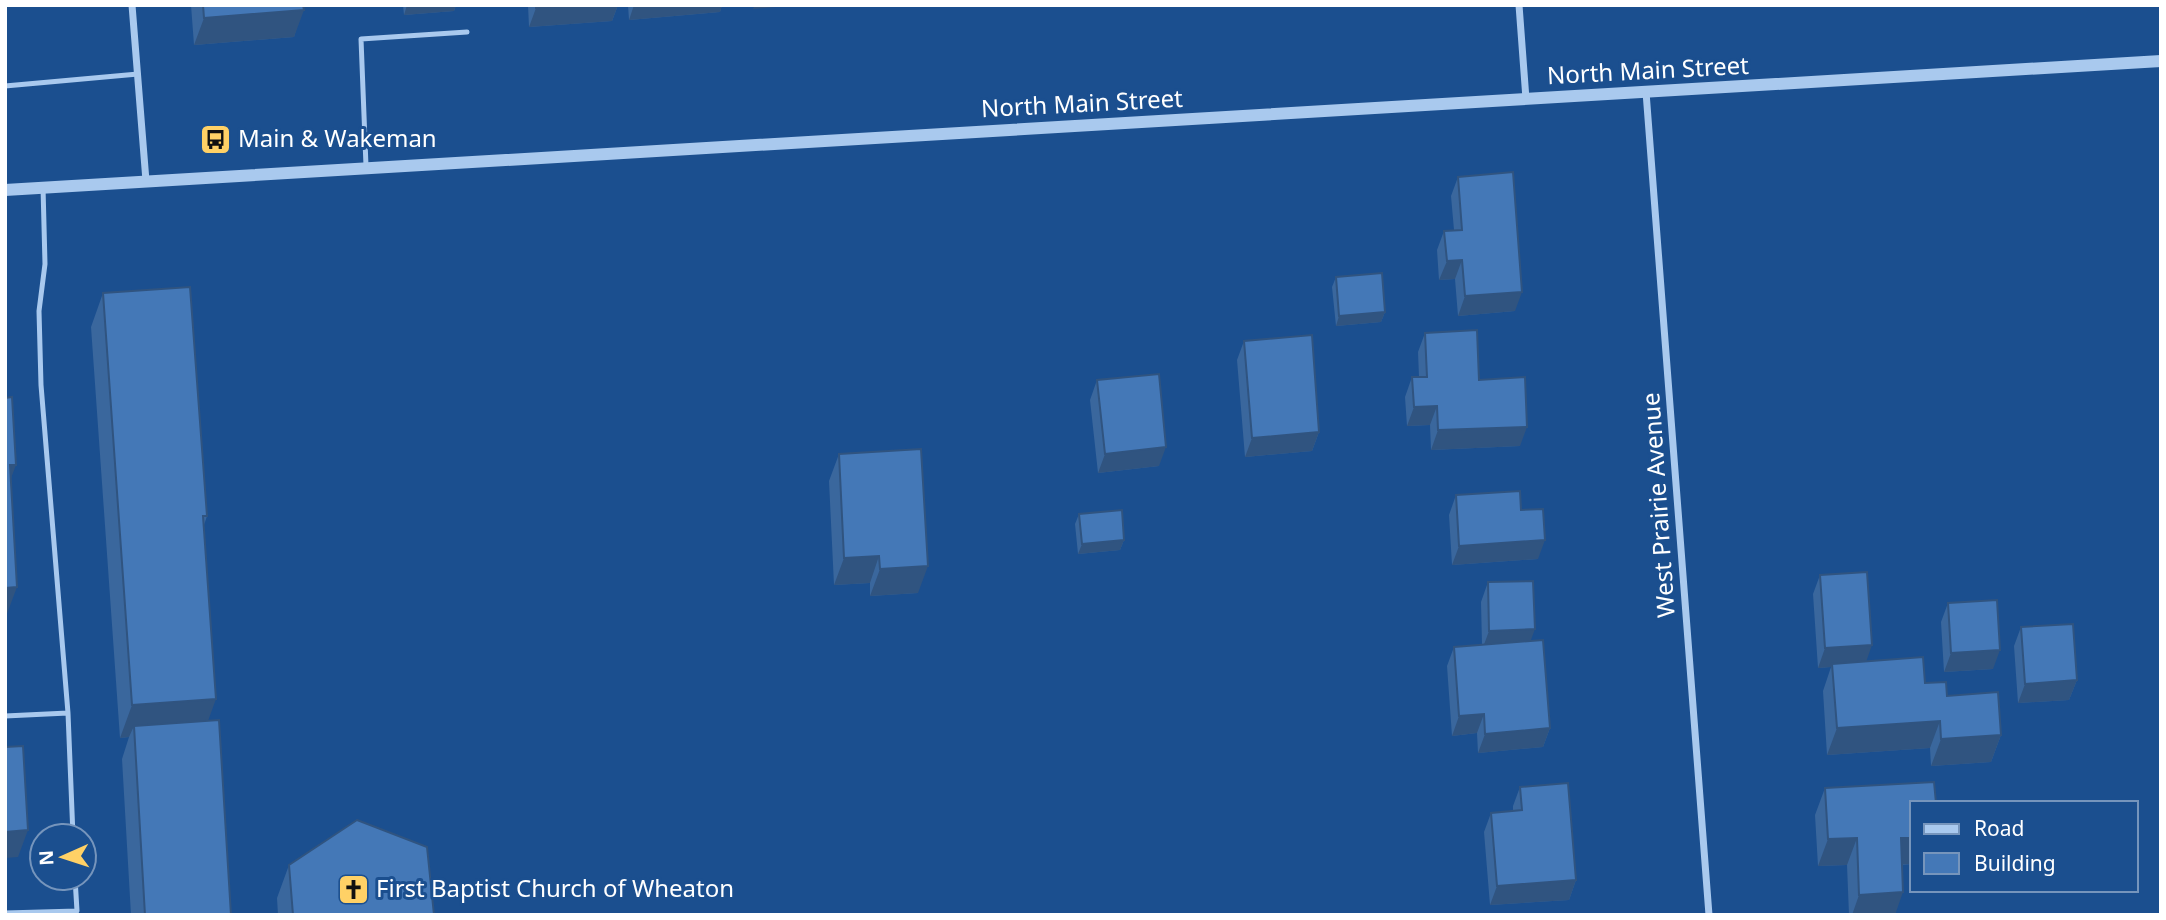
<svg xmlns="http://www.w3.org/2000/svg" width="2166" height="920" font-family="'Noto Sans',sans-serif">
<rect width="100%" height="100%" fill="#1b4f8f"/>
<g fill="none" stroke-linecap="round" stroke-linejoin="round">
<!-- service -->
<path stroke="#a9c9ee" stroke-width="5" d="M 5,86 L 138,74
M 366,166 L 361,39 L 467,32
M 43,187 L 45,264 L 39,311 L 41,385 L 68,713 L 73,836
M 5,716 L 68,713
M 5,913 L 77,911 L 75,878"/>
<!-- minor -->
<path stroke="#a9c9ee" stroke-width="7" d="M 132,5 L 146,181
M 1519,5 L 1526,99
M 1646,92 L 1709,915"/>
<!-- tertiary -->
<path stroke="#a9c9ee" stroke-width="12" d="M 5,190 L 2161,61"/>
</g>
<!-- wall -->
<path fill="#3a679d" d="M 191,5 L 303,5 L 294,37 L 194,45 Z
M 403,5 L 456,5 L 454,11 L 404,15 Z
M 528,5 L 618,5 L 612,21 L 529,27 Z
M 628,5 L 722,5 L 720,12 L 629,20 Z
M 1458,177 L 1515,311 L 1458,316 L 1455,279 L 1439,280 L 1437,250 L 1444,231 L 1454,230 L 1451,196 Z
M 1336,277 L 1385,312 L 1381,322 L 1336,326 L 1332,287 Z
M 103,293 L 207,516 L 204,525 L 208,721 L 231,915 L 131,915 L 122,759 L 129,737 L 120,738 L 91,327 Z
M 1425,333 L 1479,380 L 1520,446 L 1431,450 L 1430,425 L 1407,426 L 1405,397 L 1412,377 L 1419,377 L 1418,352 Z
M 1244,341 L 1319,432 L 1312,451 L 1245,457 L 1237,360 Z
M 1097,380 L 1159,466 L 1098,473 L 1090,400 Z
M 839,454 L 918,593 L 870,596 L 870,583 L 834,585 L 829,481 Z
M 1456,495 L 1521,510 L 1538,559 L 1452,565 L 1449,515 Z
M 1079,514 L 1124,540 L 1120,550 L 1078,554 L 1075,524 Z
M 1820,575 L 1866,661 L 1925,683 L 1947,696 L 2001,735 L 1991,762 L 1931,766 L 1930,748 L 1827,755 L 1823,691 L 1831,667 L 1818,668 L 1813,594 Z
M 1488,582 L 1531,641 L 1550,728 L 1543,747 L 1478,753 L 1477,733 L 1452,736 L 1447,666 L 1454,647 L 1482,645 L 1481,602 Z
M 1948,603 L 1993,669 L 1944,672 L 1941,622 Z
M 2021,627 L 2077,680 L 2069,700 L 2018,703 L 2014,646 Z
M 1520,787 L 1576,880 L 1569,900 L 1490,905 L 1484,832 L 1491,813 L 1513,811 L 1513,806 Z
M 1825,788 L 1912,803 L 1912,864 L 1902,865 L 1895,915 L 1849,915 L 1847,865 L 1818,866 L 1815,815 Z
M 289,865 L 434,915 L 278,915 L 277,898 Z"/>
<!-- shaded-wall -->
<path fill="#305480" d="M 407,5 L 456,5 L 454,11 L 404,15 Z
M 572,5 L 618,5 L 612,21 L 529,27 L 536,8 Z
M 634,5 L 722,5 L 720,12 L 629,20 Z
M 755,5 L 798,5 L 753,9 Z
M 304,10 L 294,37 L 194,45 L 204,18 Z
M 1462,260 L 1455,279 L 1439,280 L 1447,261 Z
M 1522,292 L 1515,311 L 1458,316 L 1465,296 Z
M 1385,312 L 1381,322 L 1336,326 L 1339,316 Z
M 1437,406 L 1430,425 L 1407,426 L 1414,407 Z
M 1527,427 L 1520,446 L 1431,450 L 1438,430 Z
M 1319,432 L 1312,451 L 1245,457 L 1252,438 Z
M 1166,447 L 1159,466 L 1098,473 L 1105,454 Z
M 10,465 L 16,465 L 5,494 Z
M 1124,540 L 1120,550 L 1078,554 L 1082,544 Z
M 1545,540 L 1538,559 L 1452,565 L 1459,546 Z
M 879,556 L 870,583 L 834,585 L 844,558 Z
M 928,566 L 918,593 L 870,596 L 880,569 Z
M 17,587 L 5,619 L 5,588 Z
M 1535,629 L 1528,648 L 1482,650 L 1489,631 Z
M 1872,645 L 1865,665 L 1832,664 L 1831,667 L 1818,668 L 1825,648 Z
M 2000,650 L 1993,669 L 1944,672 L 1951,653 Z
M 2077,680 L 2069,700 L 2018,703 L 2025,684 Z
M 216,699 L 204,732 L 134,726 L 129,737 L 120,738 L 132,705 Z
M 1484,714 L 1477,733 L 1452,736 L 1459,716 Z
M 1940,721 L 1930,748 L 1827,755 L 1837,728 Z
M 1550,728 L 1543,747 L 1478,753 L 1485,734 Z
M 2001,735 L 1991,762 L 1931,766 L 1941,739 Z
M 28,830 L 18,857 L 5,858 L 5,832 Z
M 1857,838 L 1847,865 L 1818,866 L 1828,839 Z
M 1901,838 L 1912,838 L 1912,864 L 1891,865 Z
M 1576,880 L 1569,900 L 1490,905 L 1497,886 Z
M 1903,892 L 1895,915 L 1852,915 L 1859,895 Z"/>
<!-- building -->
<path fill="#4478b7" stroke="#305480" stroke-width="2" d="M 203,5 L 303,5 L 304,10 L 204,18 Z
M 536,5 L 572,5 L 536,8 Z
M 1513,172 L 1522,292 L 1465,296 L 1462,260 L 1447,261 L 1444,231 L 1462,230 L 1458,177 Z
M 1382,273 L 1385,312 L 1339,316 L 1336,277 Z
M 190,287 L 207,516 L 203,516 L 216,699 L 132,705 L 103,293 Z
M 1477,330 L 1479,380 L 1525,377 L 1527,427 L 1438,430 L 1437,406 L 1414,407 L 1412,377 L 1427,377 L 1425,333 Z
M 1312,335 L 1319,432 L 1252,438 L 1244,341 Z
M 1159,374 L 1166,447 L 1105,454 L 1097,380 Z
M 12,397 L 16,465 L 10,465 L 17,587 L 5,588 L 5,398 Z
M 921,449 L 928,566 L 880,569 L 879,556 L 844,558 L 839,454 Z
M 1520,491 L 1521,510 L 1543,509 L 1545,540 L 1459,546 L 1456,495 Z
M 1122,510 L 1124,540 L 1082,544 L 1079,514 Z
M 1867,572 L 1872,645 L 1825,648 L 1820,575 Z
M 1533,581 L 1535,629 L 1489,631 L 1488,582 Z
M 1997,600 L 2000,650 L 1951,653 L 1948,603 Z
M 2073,624 L 2077,680 L 2025,684 L 2021,627 Z
M 1543,640 L 1550,728 L 1485,734 L 1484,714 L 1459,716 L 1454,647 Z
M 1923,657 L 1925,683 L 1946,682 L 1947,696 L 1998,692 L 2001,735 L 1941,739 L 1940,721 L 1837,728 L 1832,664 Z
M 219,720 L 231,915 L 145,915 L 134,726 Z
M 23,746 L 28,830 L 5,832 L 5,747 Z
M 1934,782 L 1936,803 L 1912,803 L 1912,838 L 1901,838 L 1903,892 L 1859,895 L 1857,838 L 1828,839 L 1825,788 Z
M 1568,783 L 1576,880 L 1497,886 L 1491,813 L 1522,810 L 1520,787 Z
M 357,820 L 427,847 L 434,915 L 293,915 L 289,865 Z"/>
<!-- icons -->
<defs>
<symbol id="bus-square" viewBox="-11 -11 22 22"><rect x="-9" y="-9" width="18" height="18" rx="4" fill="#ffd166" stroke="#1b4f8f"/><path d="M-5-6H5V4H4V6H2V4H-2V6H-4V4H-5ZM-3.5-4V0h7V-4ZM-3.5 1.2v1.5H-2V1.2ZM2 1.2v1.5H3.5V1.2Z" fill="#111"/></symbol>
<symbol id="church-square" viewBox="-11 -11 22 22"><rect x="-9" y="-9" width="18" height="18" rx="4" fill="#ffd166" stroke="#1b4f8f"/><path d="M-1.2-6h2.4v3.5h3.3v2.4h-3.3V6h-2.4V-.1h-3.3v-2.4h3.3Z" fill="#111"/></symbol>
</defs>
<g fill-rule="evenodd">
<use href="#bus-square" x="198" y="122" width="35" height="35"/>
<use href="#church-square" x="336" y="872" width="35" height="35"/>
</g>
<g text-anchor="middle" stroke-width="6" stroke-linejoin="round" paint-order="stroke">
<!-- street labels -->
<g font-size="24" fill="#fff" stroke="#1b4f8f">
<text transform="translate(1648 71) rotate(-3)" y="8">North Main Street</text>
<text transform="translate(1082 104) rotate(-3)" y="8">North Main Street</text>
<text transform="translate(1659 505) rotate(-94)" y="8">West Prairie Avenue</text>
</g>
<!-- poi labels -->
<g font-size="24" fill="#fff" stroke="#1b4f8f" text-anchor="start">
<text x="238" y="147">Main &amp; Wakeman</text>
<text x="376" y="897">First Baptist Church of Wheaton</text>
</g>
</g>
<!-- border -->
<rect width="2166" height="920" fill="none" stroke="#ffffff" stroke-width="14"/>
<!-- legend -->
<rect x="1910" y="801" width="228" height="91" fill="#1b4f8f" stroke="#7695bc" stroke-width="2"/>
<rect x="1924" y="824" width="35" height="10" fill="#a9c9ee" stroke="#7695bc" stroke-width="2"/>
<text x="1974" y="836" font-size="21" fill="#ffffff">Road</text>
<rect x="1924" y="853" width="35" height="21" fill="#4478b7" stroke="#7695bc" stroke-width="2"/>
<text x="1974" y="871" font-size="21" fill="#ffffff">Building</text>
<!-- north arrow -->
<g transform="translate(63 857) rotate(267)"><circle r="33" fill="#1b4f8f" stroke="#7695bc" stroke-width="2"/>
<path d="M0-5L12 26L0 18L-12 26Z" fill="#ffd166"/>
<text y="-10" font-size="19" font-weight="bold" text-anchor="middle" fill="#ffffff">N</text>
</g>
</svg>
